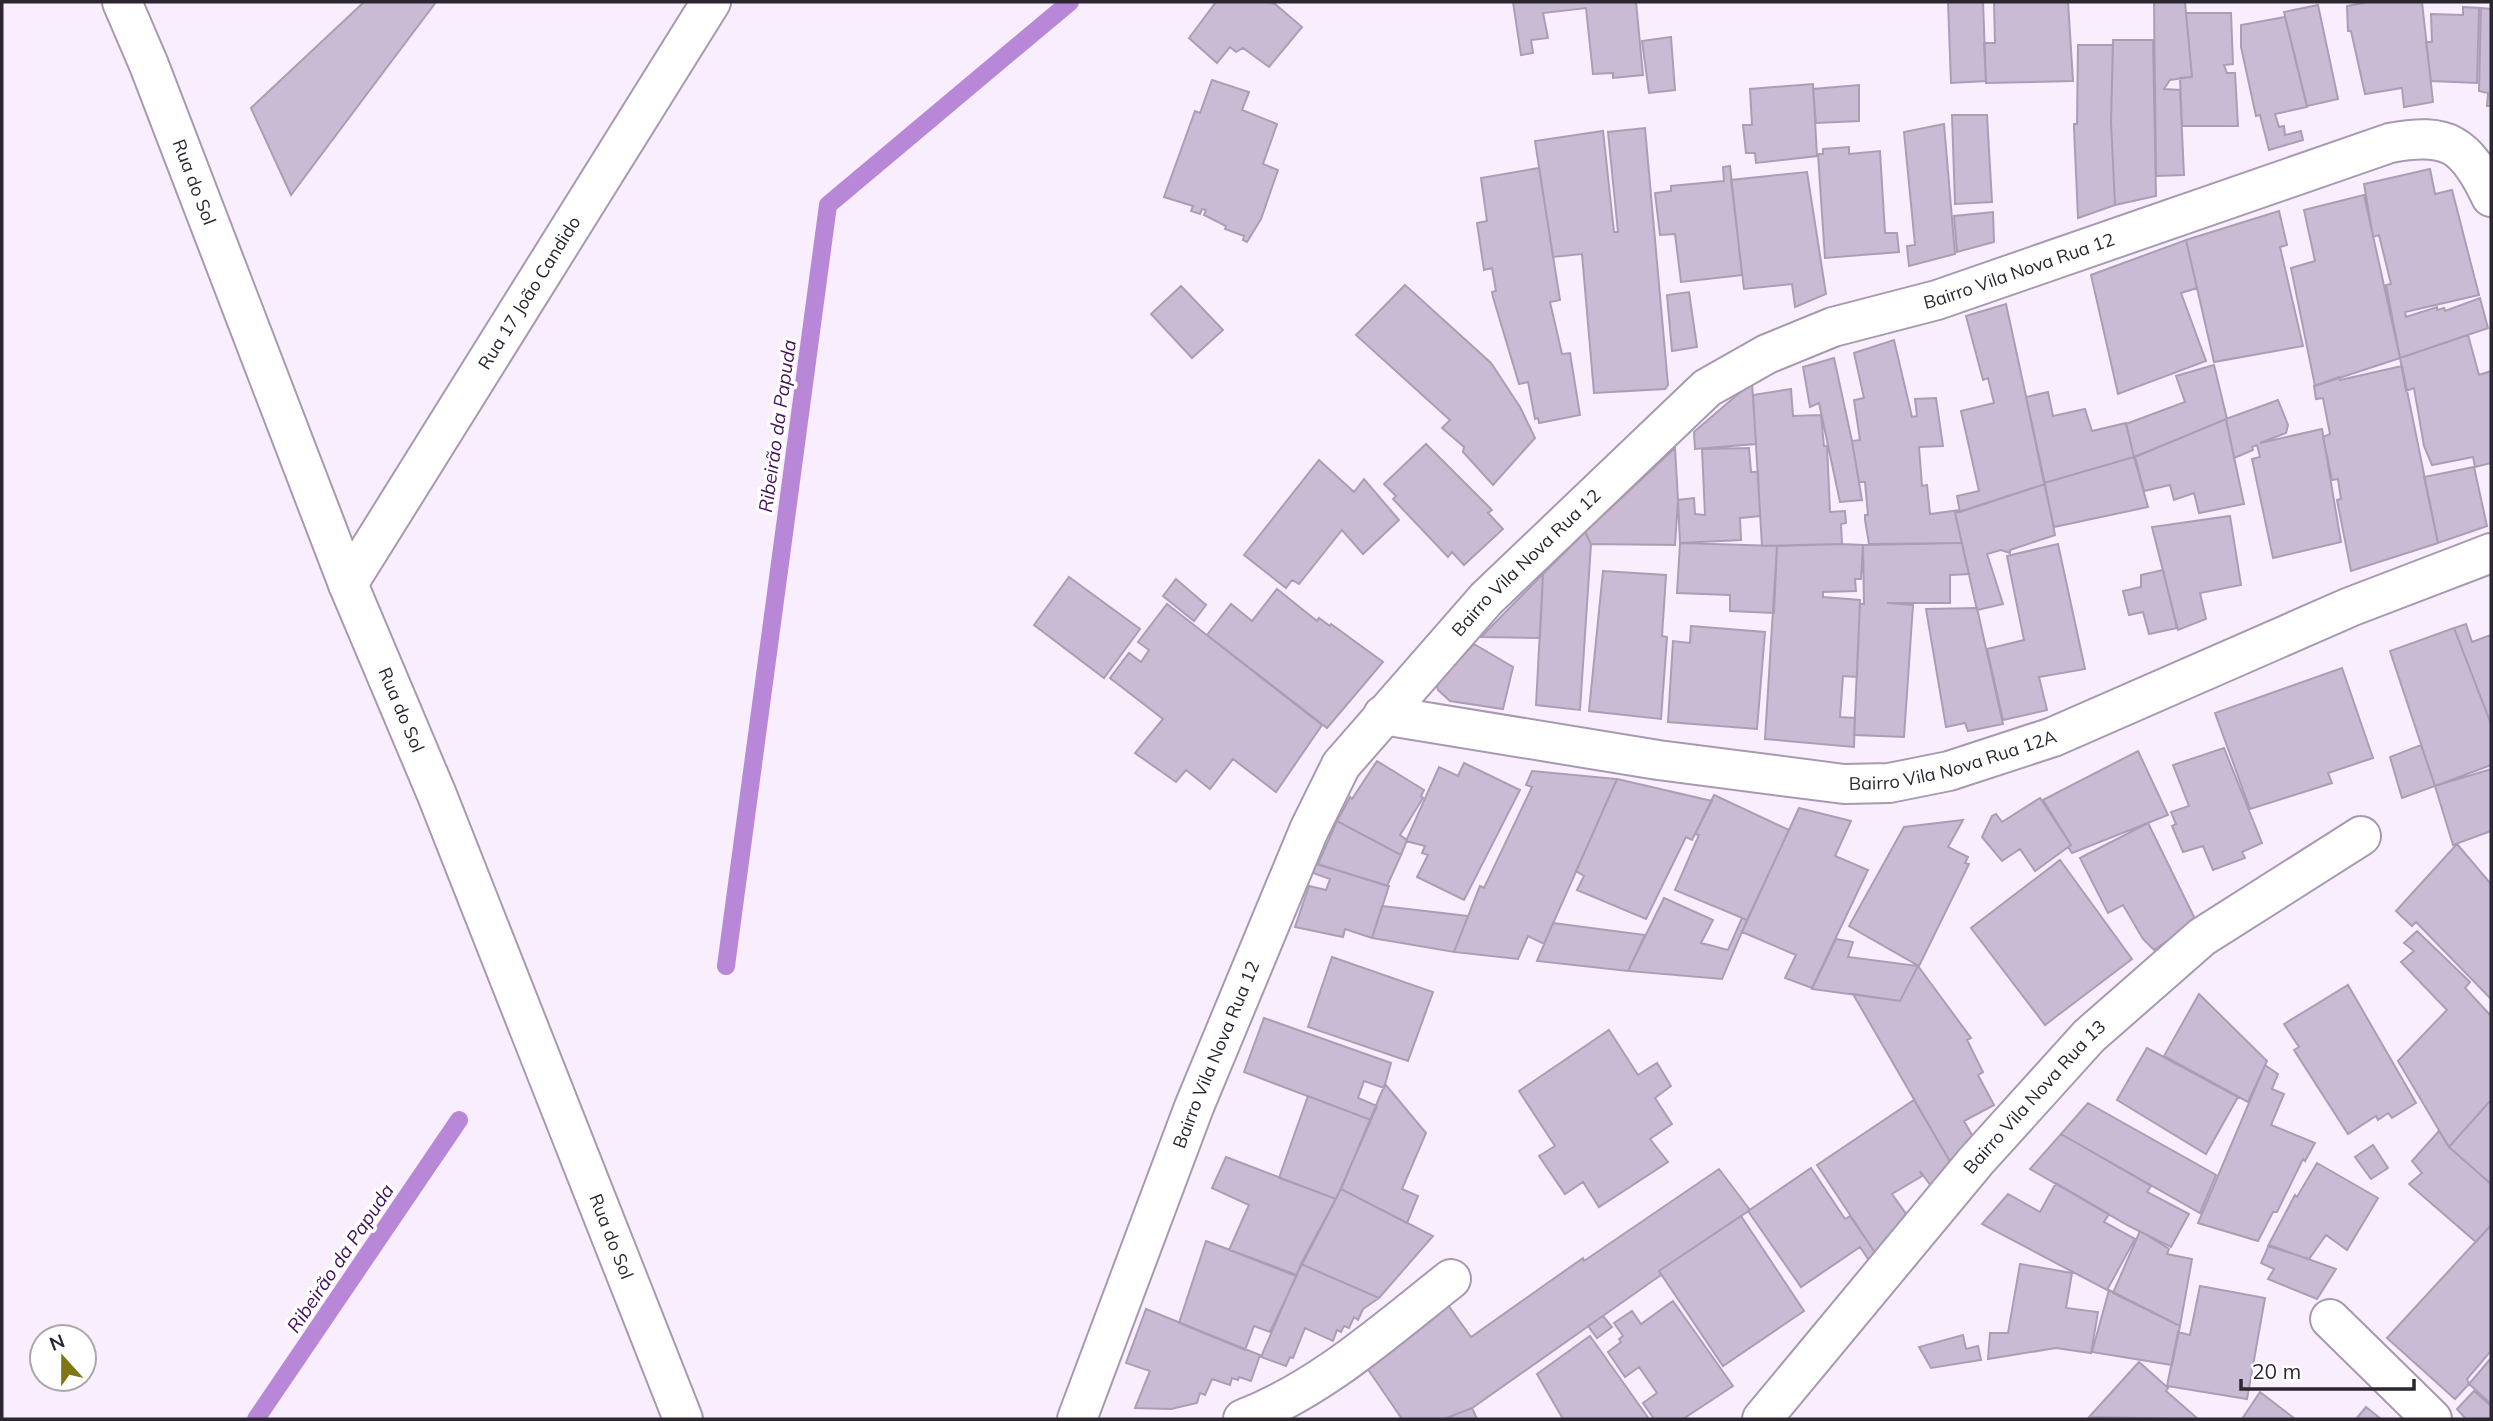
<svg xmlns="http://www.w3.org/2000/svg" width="2493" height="1421" font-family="Mulish,sans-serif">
<rect width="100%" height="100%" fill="#f8eefe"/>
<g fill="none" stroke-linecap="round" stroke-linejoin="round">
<!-- stream -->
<path stroke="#b987d8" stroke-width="18" d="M 726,966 L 828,205 L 1070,2
M 256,1419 L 459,1120"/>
</g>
<!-- building -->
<path fill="#cabbd5" stroke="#ac9db6" stroke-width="2" d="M 364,2 L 436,2 L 291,195 L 251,108 Z
M 1216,2 L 1267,2 L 1275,4 L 1302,27 L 1269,67 L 1243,48 L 1236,52 L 1230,47 L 1217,63 L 1189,38 Z
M 1513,2 L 1636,2 L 1643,75 L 1613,78 L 1613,73 L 1593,74 L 1586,8 L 1543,13 L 1548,38 L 1531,40 L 1533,53 L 1521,55 Z
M 1948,2 L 1983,2 L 1986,81 L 1951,83 Z
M 1994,2 L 2068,2 L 2073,81 L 1986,83 L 1984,43 L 1995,43 Z
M 2154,2 L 2185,2 L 2192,77 L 2170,80 L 2164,89 L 2180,90 L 2184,175 L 2156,176 Z
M 2368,2 L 2422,2 L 2433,102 L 2404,107 L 2402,88 L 2365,94 L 2351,31 L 2348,31 L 2347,6 Z
M 2318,5 L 2338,99 L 2307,106 L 2284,12 Z
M 2463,7 L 2479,8 L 2477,83 L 2431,81 L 2426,42 L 2432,42 L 2431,14 L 2463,15 Z
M 2481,8 L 2491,9 L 2491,106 L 2487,106 L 2488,93 L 2479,91 Z
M 2186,13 L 2231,13 L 2233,64 L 2224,65 L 2227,73 L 2235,73 L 2238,126 L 2182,126 L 2180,78 L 2192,77 Z
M 2285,17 L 2307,107 L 2275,114 L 2279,127 L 2284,126 L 2285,135 L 2301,131 L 2303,140 L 2269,150 L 2260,115 L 2256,116 L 2241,47 L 2241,25 Z
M 1671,37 L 1675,90 L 1649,93 L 1642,41 Z
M 2113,40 L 2153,40 L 2156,196 L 2115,205 L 2111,122 Z
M 2078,45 L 2113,45 L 2111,122 L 2115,205 L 2078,218 L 2074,128 L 2074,124 L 2077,124 Z
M 1212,80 L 1249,92 L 1242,110 L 1277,124 L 1263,164 L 1278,170 L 1261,219 L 1247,242 L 1243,240 L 1244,236 L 1225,229 L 1226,226 L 1204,215 L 1206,210 L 1202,209 L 1200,214 L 1191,211 L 1193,206 L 1164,197 L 1195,111 L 1200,113 Z
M 1813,84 L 1817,156 L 1756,163 L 1755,153 L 1746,153 L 1743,125 L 1752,125 L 1750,89 Z
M 1859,85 L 1859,121 L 1816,123 L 1813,89 Z
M 1952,115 L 1987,115 L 1992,202 L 1955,204 Z
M 1944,124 L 1955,254 L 1909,266 L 1907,246 L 1915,245 L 1904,132 Z
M 1645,128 L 1668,385 L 1665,389 L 1594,393 L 1582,254 L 1553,257 L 1535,141 L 1603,131 L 1614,232 L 1618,232 L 1608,132 Z
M 1849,147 L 1849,154 L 1880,151 L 1885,233 L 1897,233 L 1899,252 L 1825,258 L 1818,154 L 1823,154 L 1823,149 Z
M 1730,166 L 1742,275 L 1681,282 L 1675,234 L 1660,235 L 1655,193 L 1671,191 L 1671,186 L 1724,181 L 1723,167 Z
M 1539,168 L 1560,300 L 1550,302 L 1562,354 L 1570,353 L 1580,415 L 1539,423 L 1538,418 L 1535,419 L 1528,382 L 1519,384 L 1493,297 L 1492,292 L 1496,291 L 1492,268 L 1484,270 L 1477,223 L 1487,221 L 1481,178 Z
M 2430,169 L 2435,194 L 2452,190 L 2479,295 L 2405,312 L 2406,317 L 2437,307 L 2437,310 L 2444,308 L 2445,311 L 2480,298 L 2488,328 L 2400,358 L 2386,285 L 2391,284 L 2379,235 L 2373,237 L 2364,184 Z
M 1807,172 L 1826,294 L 1795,307 L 1792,284 L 1744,289 L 1731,180 Z
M 2364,195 L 2400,358 L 2315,386 L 2291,268 L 2315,261 L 2304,210 Z
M 2279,211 L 2287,245 L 2280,247 L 2303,346 L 2214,362 L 2186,240 Z
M 1993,212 L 1994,242 L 1957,252 L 1954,216 Z
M 2186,240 L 2197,288 L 2181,293 L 2206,361 L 2118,394 L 2091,275 Z
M 1405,285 L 1491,363 L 1520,407 L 1535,438 L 1493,485 L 1463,452 L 1464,447 L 1442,428 L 1450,420 L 1356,335 Z
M 1181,286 L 1223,330 L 1192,358 L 1151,314 Z
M 1689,292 L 1697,347 L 1672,351 L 1667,295 Z
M 2006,304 L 2045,484 L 1960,512 L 1957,496 L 1979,491 L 1961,411 L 1994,403 L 1988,378 L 1983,380 L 1966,316 Z
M 2468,335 L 2479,375 L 2491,371 L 2491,463 L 2475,467 L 2473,457 L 2432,465 L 2424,446 L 2414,388 L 2406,391 L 2400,358 Z
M 1894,340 L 1912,417 L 1917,416 L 1915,399 L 1936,398 L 1943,446 L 1919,447 L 1922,486 L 1927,485 L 1930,514 L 1960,510 L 1955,513 L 1962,543 L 1869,544 L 1865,520 L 1865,515 L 1868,515 L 1865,482 L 1859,482 L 1852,441 L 1860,440 L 1854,400 L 1864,398 L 1854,353 Z
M 1834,358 L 1852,441 L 1862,500 L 1840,502 L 1819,403 L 1810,407 L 1803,367 Z
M 2214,365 L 2227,419 L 2134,457 L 2126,424 L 2185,402 L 2176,376 Z
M 2402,366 L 2438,543 L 2351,571 L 2337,500 L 2341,499 L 2338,479 L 2332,480 L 2323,437 L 2330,434 L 2323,398 L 2316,399 L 2314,386 L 2339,377 L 2340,380 Z
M 1752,382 L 1756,444 L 1695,449 L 1694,432 Z
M 1791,389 L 1793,416 L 1821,415 L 1824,446 L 1827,445 L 1830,512 L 1845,511 L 1846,523 L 1841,524 L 1842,544 L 1762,546 L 1753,395 Z
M 2048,392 L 2053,416 L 2085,409 L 2092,431 L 2126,423 L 2134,457 L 2044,483 L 2026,397 Z
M 2278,400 L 2288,425 L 2286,433 L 2260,443 L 2322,429 L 2341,542 L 2273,558 L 2252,459 L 2260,457 L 2257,445 L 2252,447 L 2253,450 L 2234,458 L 2226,419 Z
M 2226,419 L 2244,504 L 2199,513 L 2194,493 L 2174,500 L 2170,485 L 2144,491 L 2135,457 Z
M 1426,444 L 1492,510 L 1488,513 L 1503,529 L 1464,565 L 1452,552 L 1448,557 L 1393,499 L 1396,496 L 1384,484 Z
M 1675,448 L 1678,500 L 1675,545 L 1591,544 L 1585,532 Z
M 1749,448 L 1751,472 L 1758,472 L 1760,516 L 1740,518 L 1741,540 L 1680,543 L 1678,500 L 1694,498 L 1695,514 L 1705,515 L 1702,449 Z
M 2134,457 L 2148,507 L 2054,527 L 2044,483 Z
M 1319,460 L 1354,492 L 1364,479 L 1399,520 L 1363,554 L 1342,530 L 1299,584 L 1292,580 L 1286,588 L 1244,555 Z
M 2474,467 L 2487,526 L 2438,543 L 2424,477 Z
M 2045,484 L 2055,535 L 2010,550 L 2010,553 L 2001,550 L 1987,554 L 2003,604 L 1977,610 L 1955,513 Z
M 2230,516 L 2241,585 L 2200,593 L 2206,619 L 2178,630 L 2152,527 Z
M 1585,532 L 1591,544 L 1580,710 L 1536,705 L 1543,574 Z
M 1680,543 L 1777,546 L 1774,613 L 1730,611 L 1730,595 L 1677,593 Z
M 1962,543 L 1969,574 L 1950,575 L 1950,603 L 1887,603 L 1913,605 L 1904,737 L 1854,735 L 1860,603 L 1864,604 L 1863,545 Z
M 1842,544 L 1863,545 L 1861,579 L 1855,579 L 1856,591 L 1823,592 L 1823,597 L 1860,600 L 1857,677 L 1843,676 L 1840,717 L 1855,718 L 1854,747 L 1765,739 L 1777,546 Z
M 2058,544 L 2085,669 L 2039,677 L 2047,710 L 2003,720 L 1987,649 L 2024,640 L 2007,556 Z
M 2163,570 L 2177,628 L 2149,634 L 2143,612 L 2129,615 L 2123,591 L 2141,587 L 2141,575 Z
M 1603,571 L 1666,575 L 1662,636 L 1667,637 L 1661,719 L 1589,711 Z
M 1543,574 L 1540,638 L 1481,637 Z
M 1069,577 L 1140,629 L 1104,678 L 1034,625 Z
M 1176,579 L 1206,605 L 1194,621 L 1163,596 Z
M 1277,589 L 1317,621 L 1319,618 L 1330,626 L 1331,624 L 1383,662 L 1327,728 L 1207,635 L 1231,604 L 1252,621 Z
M 1167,604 L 1322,725 L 1276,792 L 1233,759 L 1210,789 L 1186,770 L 1176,782 L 1135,753 L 1163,719 L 1110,678 L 1129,653 L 1141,662 L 1149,650 L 1138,642 Z
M 1977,608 L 2003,724 L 1968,731 L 1965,723 L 1946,727 L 1926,609 Z
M 2466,624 L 2472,642 L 2491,635 L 2491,724 L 2454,628 Z
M 1691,626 L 1765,632 L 1757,729 L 1668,722 L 1673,641 L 1690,643 Z
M 2454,628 L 2491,724 L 2491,765 L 2435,786 L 2390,651 Z
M 1474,644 L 1513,667 L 1503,709 L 1450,701 L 1438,690 L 1436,682 Z
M 2342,668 L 2373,758 L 2328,773 L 2332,783 L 2250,809 L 2215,713 Z
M 2421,745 L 2435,786 L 2402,798 L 2390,757 Z
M 2224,748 L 2262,843 L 2242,852 L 2245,858 L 2213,870 L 2203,846 L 2183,852 L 2172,826 L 2176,824 L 2171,812 L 2189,806 L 2173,765 Z
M 2138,751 L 2168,815 L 2072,853 L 2068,847 L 2071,845 L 2043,800 Z
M 1377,761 L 1424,790 L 1421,796 L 1423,798 L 1400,835 L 1407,840 L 1401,855 L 1337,821 L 1350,797 L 1352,799 Z
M 1464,763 L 1520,790 L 1464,900 L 1417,877 L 1428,855 L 1422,853 L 1425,846 L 1406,841 L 1439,767 L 1458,776 Z
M 2491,769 L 2491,831 L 2453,845 L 2435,786 Z
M 1532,771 L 1617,779 L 1544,944 L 1528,936 L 1518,959 L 1454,952 L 1480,886 L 1484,888 L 1532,787 L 1526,785 Z
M 1617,779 L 1712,801 L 1692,840 L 1686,837 L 1646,919 L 1577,890 L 1584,876 L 1576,871 Z
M 1714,795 L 1789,830 L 1747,920 L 1675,890 L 1699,835 L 1695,834 Z
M 2040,798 L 2071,845 L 2035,871 L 2020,849 L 2002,861 L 1982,837 L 1992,816 L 1996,814 L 2002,822 Z
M 1799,808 L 1851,821 L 1835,856 L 1868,870 L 1812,988 L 1785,978 L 1796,955 L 1742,932 Z
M 1963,820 L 1948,847 L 1968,857 L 1965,863 L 1969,864 L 1919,966 L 1849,926 L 1904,827 Z
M 1337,821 L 1401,855 L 1387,886 L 1318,864 Z
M 2148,823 L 2196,921 L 2154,950 L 2143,939 L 2123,905 L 2108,913 L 2080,858 Z
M 2457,844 L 2491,884 L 2491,999 L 2416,922 L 2412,926 L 2396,911 Z
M 2060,860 L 2132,959 L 2045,1025 L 1971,928 Z
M 1316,864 L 1389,886 L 1372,938 L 1345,929 L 1343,937 L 1295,927 L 1309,886 L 1326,890 L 1330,879 L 1313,873 Z
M 1664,898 L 1713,920 L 1701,943 L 1713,946 L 1728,950 L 1742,918 L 1747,920 L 1722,979 L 1628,971 Z
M 1382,906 L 1451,914 L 1468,916 L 1454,952 L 1372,938 Z
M 1553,923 L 1645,935 L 1628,971 L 1537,961 Z
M 2417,931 L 2470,982 L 2465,988 L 2491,1016 L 2491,1100 L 2449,1147 L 2398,1061 L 2447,1010 L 2401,962 L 2414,951 L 2404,943 Z
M 1836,939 L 1853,942 L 1848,957 L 1918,966 L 1900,1001 L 1812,989 Z
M 1332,957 L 1433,992 L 1408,1061 L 1308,1027 Z
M 1918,966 L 1971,1038 L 1967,1040 L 1983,1072 L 1978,1075 L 1994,1105 L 1964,1121 L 1977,1144 L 1955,1170 L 1853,994 L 1900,1001 Z
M 2348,985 L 2416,1103 L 2392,1118 L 2388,1113 L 2378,1120 L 2376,1116 L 2348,1134 L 2294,1050 L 2299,1047 L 2284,1024 Z
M 2199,994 L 2267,1061 L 2248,1102 L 2164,1056 Z
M 1264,1018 L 1391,1063 L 1384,1088 L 1364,1081 L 1358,1098 L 1377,1106 L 1371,1120 L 1244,1072 Z
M 1609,1030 L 1638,1075 L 1657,1063 L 1671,1086 L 1655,1098 L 1672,1124 L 1650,1139 L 1668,1162 L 1599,1207 L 1583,1182 L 1565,1194 L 1539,1156 L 1555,1146 L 1519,1091 Z
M 2147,1048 L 2238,1097 L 2206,1154 L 2117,1100 Z
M 2265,1065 L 2278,1074 L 2272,1089 L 2284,1094 L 2271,1125 L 2315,1143 L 2305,1161 L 2303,1159 L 2277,1212 L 2273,1212 L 2258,1241 L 2198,1223 Z
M 1385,1084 L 1426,1133 L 1402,1189 L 1418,1196 L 1407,1223 L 1341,1189 Z
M 1308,1096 L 1371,1120 L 1336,1199 L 1279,1178 Z
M 1914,1100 L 1955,1170 L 1931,1186 L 1920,1171 L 1922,1176 L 1892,1194 L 1909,1218 L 1876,1254 L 1817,1165 Z
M 2491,1100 L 2491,1184 L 2449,1147 Z
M 2088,1103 L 2216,1175 L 2200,1213 L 2061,1134 Z
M 2439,1131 L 2449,1147 L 2491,1184 L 2491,1225 L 2476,1242 L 2409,1184 L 2422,1173 L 2412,1161 Z
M 2061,1134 L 2151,1186 L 2147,1192 L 2189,1214 L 2171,1247 L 2129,1226 L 2030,1169 Z
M 2373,1145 L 2388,1168 L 2371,1179 L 2355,1157 Z
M 1226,1157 L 1336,1199 L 1296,1276 L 1229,1250 L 1249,1205 L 1212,1188 Z
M 2317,1163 L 2378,1198 L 2347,1250 L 2326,1235 L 2309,1259 L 2268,1246 L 2295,1195 L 2297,1197 Z
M 1811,1168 L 1845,1219 L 1850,1216 L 1876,1254 L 1870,1262 L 1860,1247 L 1801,1287 L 1748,1211 Z
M 1719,1169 L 1750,1210 L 1659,1271 L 1661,1275 L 1472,1408 L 1444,1419 L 1402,1419 L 1363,1362 L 1445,1301 L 1471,1337 L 1583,1258 L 1584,1261 Z
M 2056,1183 L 2109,1214 L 2104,1222 L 2135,1239 L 2107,1290 L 1982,1224 L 2008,1194 L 2040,1212 Z
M 1341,1189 L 1433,1236 L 1379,1298 L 1301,1264 Z
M 1741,1216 L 1804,1311 L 1723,1366 L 1659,1271 Z
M 2491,1225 L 2491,1351 L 2467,1379 L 2469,1384 L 2455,1399 L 2387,1338 Z
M 2140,1231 L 2169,1249 L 2167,1254 L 2192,1259 L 2180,1326 L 2113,1293 Z
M 1206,1241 L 1297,1275 L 1270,1332 L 1254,1326 L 1245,1350 L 1179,1323 Z
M 2269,1245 L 2336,1269 L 2317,1299 L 2268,1279 L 2274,1269 L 2261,1263 Z
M 1301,1264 L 1379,1298 L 1363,1309 L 1358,1320 L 1354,1317 L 1349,1328 L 1344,1326 L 1341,1332 L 1337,1330 L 1333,1341 L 1305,1328 L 1293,1358 L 1290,1357 L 1286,1366 L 1261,1357 Z
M 2020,1264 L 2072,1273 L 2066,1308 L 2098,1312 L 2091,1353 L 2056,1348 L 1988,1359 L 1990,1333 L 2008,1333 Z
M 2200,1286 L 2265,1298 L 2247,1399 L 2167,1386 L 2178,1332 L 2190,1335 Z
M 2109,1290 L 2180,1326 L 2172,1365 L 2092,1352 Z
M 1673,1301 L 1733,1386 L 1683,1419 L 1654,1419 L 1643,1403 L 1657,1393 L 1639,1367 L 1625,1377 L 1608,1352 L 1621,1342 L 1619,1339 L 1623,1336 L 1614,1323 L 1632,1311 L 1641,1324 Z
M 1146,1309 L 1260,1355 L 1251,1381 L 1239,1377 L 1238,1380 L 1232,1378 L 1230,1385 L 1212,1379 L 1205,1395 L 1200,1393 L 1197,1403 L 1171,1409 L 1135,1408 L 1150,1371 L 1126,1363 Z
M 1603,1316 L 1612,1327 L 1597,1338 L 1588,1326 Z
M 1963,1335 L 1966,1349 L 1978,1346 L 1981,1360 L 1931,1368 L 1919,1347 Z
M 1590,1336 L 1649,1419 L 1563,1419 L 1537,1374 Z
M 2491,1358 L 2491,1404 L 2469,1384 Z
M 2139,1362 L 2168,1388 L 2166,1391 L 2198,1419 L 2089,1417 Z
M 2474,1391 L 2491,1406 L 2491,1419 L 2466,1419 L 2457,1409 Z
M 2260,1392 L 2295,1419 L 2242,1419 Z
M 2366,1407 L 2381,1419 L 2356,1419 Z
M 1472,1408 L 1477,1419 L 1444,1419 Z"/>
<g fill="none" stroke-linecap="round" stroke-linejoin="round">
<defs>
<g id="minor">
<path id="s1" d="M 122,2 L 149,65 L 348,584 L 437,795 L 683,1419"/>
<path id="s2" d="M 348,584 L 711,2"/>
<path id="s3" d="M 1383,715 L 1658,760 L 1844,784 L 1889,783 L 1949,771 L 2053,737 L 2350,607 L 2491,553"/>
<path d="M 2330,1319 L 2432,1419"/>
<path id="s4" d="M 1077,1419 L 1194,1107 L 1309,830 L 1341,765 L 1486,599 L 1707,388 L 1767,354 L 1833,327 L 1937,300 L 2390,143 C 2448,132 2466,144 2491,197"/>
<path d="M 1243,1419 C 1321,1389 1386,1330 1451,1279"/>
<path id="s5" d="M 1762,1419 L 1976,1161 L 2089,1036 L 2202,937 L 2361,836"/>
</g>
</defs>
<!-- minor casing -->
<use href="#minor" stroke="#a799b1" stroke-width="42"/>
<!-- minor -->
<use href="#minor" stroke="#fff" stroke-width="38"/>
</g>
<g text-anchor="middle" stroke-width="7" stroke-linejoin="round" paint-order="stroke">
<!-- street labels -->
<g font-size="18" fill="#2c2630" stroke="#fff">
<text dy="6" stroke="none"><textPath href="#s1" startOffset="194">Rua do Sol</textPath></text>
<text dy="6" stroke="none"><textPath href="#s4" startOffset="1566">Bairro Vila Nova Rua 12</textPath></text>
<text dy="6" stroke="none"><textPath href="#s2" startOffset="343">Rua 17 João Candido</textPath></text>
<text dy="6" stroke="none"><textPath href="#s4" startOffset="980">Bairro Vila Nova Rua 12</textPath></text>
<text dy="6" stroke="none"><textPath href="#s1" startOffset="761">Rua do Sol</textPath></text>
<text dy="6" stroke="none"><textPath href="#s3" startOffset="578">Bairro Vila Nova Rua 12A</textPath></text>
<text dy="6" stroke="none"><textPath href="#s4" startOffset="390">Bairro Vila Nova Rua 12</textPath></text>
<text dy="6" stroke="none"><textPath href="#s5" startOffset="422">Bairro Vila Nova Rua 13</textPath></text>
<text dy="6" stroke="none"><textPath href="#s1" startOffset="1328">Rua do Sol</textPath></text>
</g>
<!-- water labels -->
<g font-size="19" font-style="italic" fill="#411059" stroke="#fff">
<text transform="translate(777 426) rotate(-82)" y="7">Ribeirão da Papuda</text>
<text transform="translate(340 1258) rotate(-56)" y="7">Ribeirão da Papuda</text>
</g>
</g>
<!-- border -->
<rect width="2493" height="1421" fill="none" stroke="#2c2630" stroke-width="7"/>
<!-- north arrow -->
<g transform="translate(63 1358) rotate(339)"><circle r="33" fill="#ffffff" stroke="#aba8ac" stroke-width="2"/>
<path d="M0-5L12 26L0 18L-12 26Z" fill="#817518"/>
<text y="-10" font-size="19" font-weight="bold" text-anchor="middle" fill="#2c2630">N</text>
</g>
<!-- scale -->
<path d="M2241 1379v10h173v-10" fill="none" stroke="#2c2630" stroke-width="3.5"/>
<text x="2252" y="1379" font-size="21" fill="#2c2630" stroke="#ffffff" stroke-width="5" paint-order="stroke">20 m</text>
</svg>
